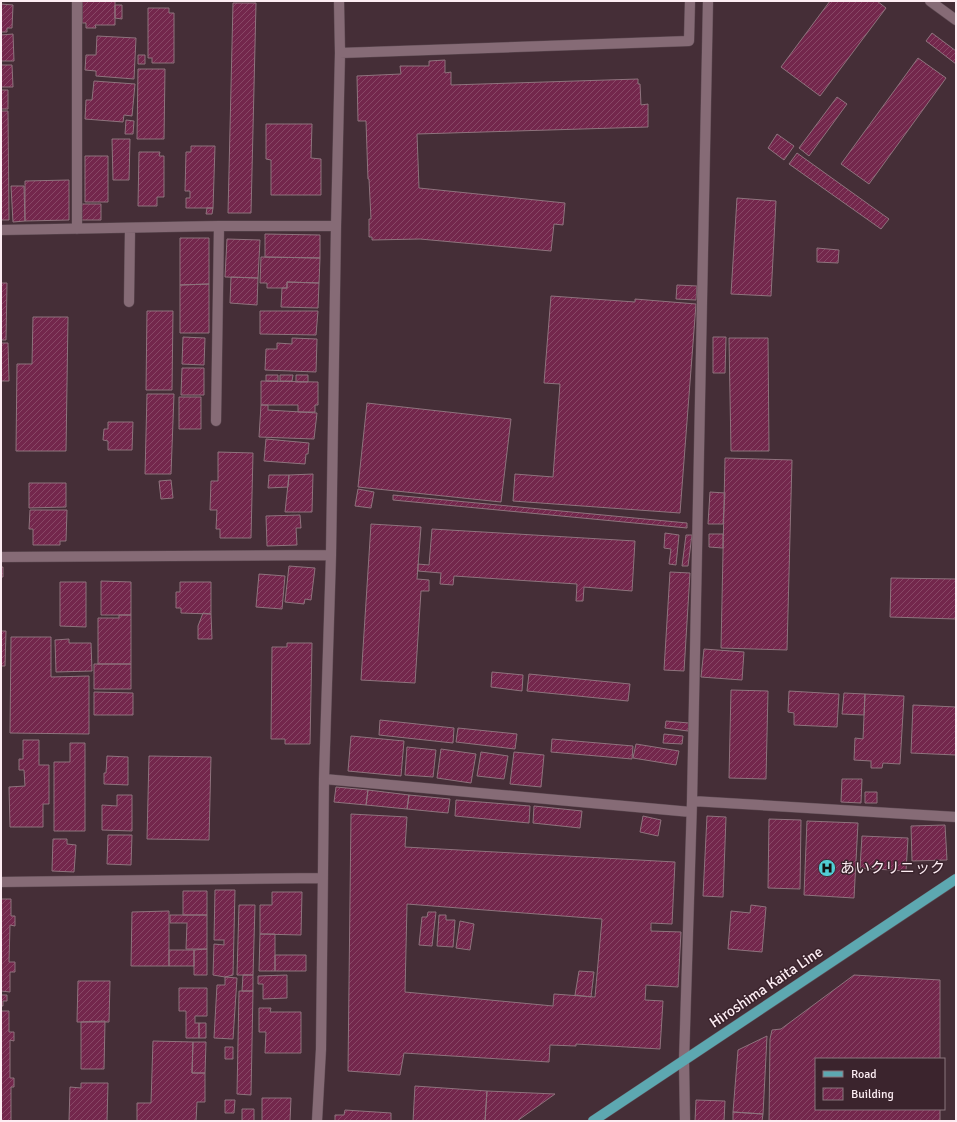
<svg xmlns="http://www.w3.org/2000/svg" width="957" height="1122" font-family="Signika,'Noto Sans JP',sans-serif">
<defs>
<pattern id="building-hatch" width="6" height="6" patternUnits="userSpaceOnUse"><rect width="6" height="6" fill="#73274c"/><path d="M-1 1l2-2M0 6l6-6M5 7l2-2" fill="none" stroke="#884766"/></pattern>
</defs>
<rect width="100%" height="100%" fill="#452e37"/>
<!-- building -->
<path fill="url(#building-hatch)" stroke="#8e737d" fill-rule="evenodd" d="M 82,1 L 115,1 L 115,25 L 95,25 L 96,28 L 86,28 L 86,23 L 82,23 Z
M 830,1 L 877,1 L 886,8 L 820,96 L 781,67 Z
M 233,3 L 256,3 L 251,213 L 228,213 Z
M 1,4 L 13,5 L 12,28 L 7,28 L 7,32 L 1,32 Z
M 115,5 L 122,5 L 122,19 L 115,18 Z
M 148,8 L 169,8 L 169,13 L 174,13 L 174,63 L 152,63 L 152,58 L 148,58 Z
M 932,33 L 956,51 L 956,64 L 926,41 Z
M 13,34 L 14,61 L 1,61 L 1,35 Z
M 97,36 L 136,38 L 134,79 L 96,76 L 96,71 L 85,70 L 86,55 L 96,55 Z
M 138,55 L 145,55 L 145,64 L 138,64 Z
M 918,58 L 946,78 L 869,184 L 841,164 Z
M 445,60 L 445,73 L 451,72 L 451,85 L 638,79 L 638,84 L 640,84 L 641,105 L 648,104 L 648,127 L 417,134 L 419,188 L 565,203 L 563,225 L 554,224 L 551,251 L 420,239 L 372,240 L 372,237 L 369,237 L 369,219 L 371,219 L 369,179 L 368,179 L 366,121 L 358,121 L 357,76 L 401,74 L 400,66 L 429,66 L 429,61 Z
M 1,65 L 12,65 L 13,87 L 1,87 Z
M 138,69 L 165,69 L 164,139 L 137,139 Z
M 94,81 L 135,84 L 132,116 L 124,115 L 123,122 L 85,119 L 86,100 L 92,100 Z
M 1,90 L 8,90 L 8,109 L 1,109 Z
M 837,97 L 847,104 L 809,156 L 799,148 Z
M 1,111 L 8,111 L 9,220 L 1,220 Z
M 126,120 L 134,121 L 133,134 L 125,134 Z
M 266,124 L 312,124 L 311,158 L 321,159 L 321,195 L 271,195 L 271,160 L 266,159 Z
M 777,134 L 794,146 L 784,160 L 768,148 Z
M 112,139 L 130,139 L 129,180 L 113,180 Z
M 191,146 L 215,146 L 213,208 L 186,208 L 186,198 L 190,198 L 190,191 L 185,191 L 186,152 L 191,152 Z
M 139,152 L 160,152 L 159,156 L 164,156 L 164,197 L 157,197 L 157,206 L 138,206 Z
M 797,153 L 889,219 L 881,229 L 789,164 Z
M 85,156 L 108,156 L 108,202 L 85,202 Z
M 69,180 L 69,220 L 25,221 L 25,181 Z
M 11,186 L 24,186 L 25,221 L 13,222 Z
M 737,198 L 776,201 L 771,296 L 731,294 Z
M 81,204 L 101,204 L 101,220 L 81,220 Z
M 207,208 L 213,208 L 212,214 L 206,214 Z
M 265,234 L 320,235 L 320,258 L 265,257 Z
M 180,238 L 209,238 L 209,284 L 180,285 Z
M 227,239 L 260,240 L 258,278 L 225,277 Z
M 817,248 L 839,250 L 838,263 L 817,262 Z
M 261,257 L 320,258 L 319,283 L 287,282 L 287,288 L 267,288 L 267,283 L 260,283 Z
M 231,277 L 258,278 L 257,305 L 230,303 Z
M 287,282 L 319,283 L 318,308 L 281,307 L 282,288 L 287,288 Z
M 1,283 L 7,283 L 6,340 L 1,340 Z
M 209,284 L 209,333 L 180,333 L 180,285 Z
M 677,285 L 697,286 L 696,300 L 676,299 Z
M 551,296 L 635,302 L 635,299 L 696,304 L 680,513 L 513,501 L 515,474 L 553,477 L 560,384 L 544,383 Z
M 147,311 L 173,311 L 172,390 L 146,390 Z
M 260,311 L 318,311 L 316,335 L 260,334 Z
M 33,317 L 68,317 L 66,451 L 16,451 L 17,364 L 32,364 Z
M 183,337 L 205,338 L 204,365 L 182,364 Z
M 713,337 L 726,337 L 725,373 L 713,373 Z
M 292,338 L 317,339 L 316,372 L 265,370 L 266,349 L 277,349 L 277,343 L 292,344 Z
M 729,338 L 768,338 L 769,451 L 731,451 Z
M 1,343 L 8,343 L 9,381 L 1,381 Z
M 182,368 L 204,368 L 204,395 L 181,395 Z
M 266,375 L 278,375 L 278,381 L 266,381 Z
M 280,375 L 293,375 L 292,381 L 280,381 Z
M 296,375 L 308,375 L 308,382 L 296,382 Z
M 261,381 L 318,382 L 318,405 L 315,405 L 315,412 L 298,412 L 298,405 L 261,405 Z
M 147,394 L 174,394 L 171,474 L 145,474 Z
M 179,397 L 201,397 L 201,429 L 179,429 Z
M 367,403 L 511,419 L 501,502 L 358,487 Z
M 261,405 L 268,405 L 268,410 L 317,413 L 314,439 L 259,437 Z
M 108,422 L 133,422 L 132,450 L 108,450 L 108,441 L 103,440 L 104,429 L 108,429 Z
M 266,439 L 309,443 L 308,454 L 306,454 L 305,464 L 264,461 Z
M 218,452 L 253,453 L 251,538 L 220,538 L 220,529 L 216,529 L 217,510 L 210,510 L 211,481 L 218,481 Z
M 725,458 L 792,460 L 787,650 L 721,648 Z
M 313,474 L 312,512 L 285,512 L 289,475 Z
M 269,475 L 289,475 L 288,487 L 268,488 Z
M 171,480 L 173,498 L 161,499 L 159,481 Z
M 29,483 L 66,483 L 66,507 L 29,508 Z
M 358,489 L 374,492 L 371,508 L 355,506 Z
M 710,492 L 725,493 L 723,524 L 708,524 Z
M 393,495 L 687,523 L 687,528 L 393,500 Z
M 30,510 L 67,510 L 66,541 L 60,541 L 60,545 L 33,545 L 33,529 L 29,529 Z
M 300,515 L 301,528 L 296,528 L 297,545 L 267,546 L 266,516 Z
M 371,524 L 421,527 L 417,579 L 429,580 L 429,591 L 421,591 L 415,683 L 361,680 Z
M 432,529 L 635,541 L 632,591 L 584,587 L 583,601 L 576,601 L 577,584 L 454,576 L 453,585 L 440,584 L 441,573 L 418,571 L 418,564 L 429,565 Z
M 665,533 L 679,535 L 676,565 L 669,564 L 671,549 L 664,548 Z
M 709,534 L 723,534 L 723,548 L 709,547 Z
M 686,535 L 692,535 L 688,566 L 682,566 Z
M 289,566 L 315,568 L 311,600 L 305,599 L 304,604 L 285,602 Z
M 1,567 L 3,567 L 3,577 L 1,577 Z
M 670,572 L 690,573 L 684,671 L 664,670 Z
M 259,574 L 285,576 L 282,609 L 256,607 Z
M 891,578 L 956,579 L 956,619 L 890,617 Z
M 101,581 L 131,582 L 131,615 L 101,615 Z
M 60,582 L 86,582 L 86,627 L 60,626 Z
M 180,582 L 211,582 L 211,614 L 181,613 L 181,608 L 176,608 L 176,592 L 180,592 Z
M 203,613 L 211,614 L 212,639 L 198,639 L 198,626 Z
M 119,615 L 131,615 L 131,664 L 98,664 L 98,618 L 119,618 Z
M 1,631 L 6,631 L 5,666 L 1,666 Z
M 11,637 L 51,637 L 51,677 L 89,676 L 89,734 L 10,733 Z
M 69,639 L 69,643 L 91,643 L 92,671 L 56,672 L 55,640 Z
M 287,643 L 312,643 L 310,744 L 285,744 L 285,739 L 271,739 L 272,647 L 287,647 Z
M 704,649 L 744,652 L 742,680 L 701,677 Z
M 94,664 L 131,664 L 131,689 L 94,689 Z
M 492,672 L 523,675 L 522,691 L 491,687 Z
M 529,674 L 630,684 L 628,701 L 527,691 Z
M 731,690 L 768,691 L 766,779 L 729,778 Z
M 789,691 L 839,694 L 837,727 L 794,725 L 794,713 L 788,712 Z
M 94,692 L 133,693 L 133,715 L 94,715 Z
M 844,693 L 865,694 L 864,715 L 842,714 Z
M 865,694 L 904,696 L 900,764 L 883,763 L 882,768 L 871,768 L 871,761 L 854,760 L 855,738 L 863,739 Z
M 913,705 L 956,707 L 956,755 L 911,753 Z
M 380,720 L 454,728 L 453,743 L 379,735 Z
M 666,721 L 689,723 L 688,731 L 665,728 Z
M 458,728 L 517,734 L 515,749 L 456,742 Z
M 664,734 L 683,736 L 682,744 L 663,743 Z
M 351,736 L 404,741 L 401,776 L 348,771 Z
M 552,739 L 633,746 L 632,759 L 551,752 Z
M 23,740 L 39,740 L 39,765 L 49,765 L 49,804 L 43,804 L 43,827 L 10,827 L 9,787 L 25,786 L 24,770 L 19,770 L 19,759 L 23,759 Z
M 70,743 L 85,743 L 85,831 L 54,831 L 54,762 L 70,762 Z
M 636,744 L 679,751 L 676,765 L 633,758 Z
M 407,747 L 436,750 L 433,777 L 405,775 Z
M 441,749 L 476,754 L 471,783 L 437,778 Z
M 481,752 L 508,756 L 504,779 L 477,776 Z
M 514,752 L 544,755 L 541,787 L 510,784 Z
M 107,756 L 128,757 L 128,785 L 104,784 L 104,773 L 106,773 Z
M 149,756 L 211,757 L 209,840 L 147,839 Z
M 842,779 L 862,779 L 861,803 L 841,802 Z
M 336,787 L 368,790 L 366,805 L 334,802 Z
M 368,790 L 409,795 L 407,809 L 366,805 Z
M 865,792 L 877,792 L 877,803 L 865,803 Z
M 117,795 L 132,795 L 132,831 L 102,830 L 102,805 L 117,806 Z
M 409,795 L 450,799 L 448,813 L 407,809 Z
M 456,800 L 530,806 L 529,823 L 455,816 Z
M 534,806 L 582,811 L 580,828 L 533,823 Z
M 351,814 L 407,817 L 405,847 L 675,862 L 672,924 L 651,923 L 651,931 L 681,932 L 678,987 L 646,985 L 645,1000 L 663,1001 L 660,1049 L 576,1044 L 576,1046 L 550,1045 L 549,1062 L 404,1053 L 400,1075 L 348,1071 ZM 407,904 L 602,919 L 595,997 L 554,994 L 553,1006 L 405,992 Z
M 643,816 L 661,820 L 658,836 L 640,832 Z
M 707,816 L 726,817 L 723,897 L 703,896 Z
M 769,819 L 801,820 L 800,889 L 768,888 Z
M 807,821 L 858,823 L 854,898 L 804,895 Z
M 945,825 L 947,860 L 912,861 L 911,826 Z
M 108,835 L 132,835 L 131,865 L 107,864 Z
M 862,836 L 908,838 L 906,871 L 860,868 Z
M 53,839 L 67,839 L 67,844 L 76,845 L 74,872 L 52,871 Z
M 215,890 L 235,890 L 233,975 L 225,977 L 213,975 L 214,944 L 224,945 L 224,940 L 214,940 Z
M 183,891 L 207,891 L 207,915 L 183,915 Z
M 272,892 L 302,892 L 301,935 L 260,934 L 260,905 L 272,905 Z
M 1,899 L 11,899 L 11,916 L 15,916 L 15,926 L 10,925 L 9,962 L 15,962 L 15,972 L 10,972 L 10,992 L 1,991 Z
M 239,905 L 255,905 L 253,975 L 237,975 Z
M 751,905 L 766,907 L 762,952 L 728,949 L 731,911 L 750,913 Z
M 169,911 L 169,966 L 131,966 L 132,912 Z
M 428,912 L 436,912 L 432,946 L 419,945 L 422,917 L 427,917 Z
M 170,915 L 207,915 L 207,949 L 186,949 L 187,923 L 170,923 Z
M 439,915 L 446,915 L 446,920 L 455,920 L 453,947 L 437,946 Z
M 460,921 L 474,924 L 470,950 L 456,948 Z
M 260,934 L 275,934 L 275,971 L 259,971 Z
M 207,949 L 207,975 L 194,975 L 194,950 Z
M 169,950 L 194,950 L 194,966 L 169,966 Z
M 275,955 L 306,955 L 306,971 L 275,971 Z
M 579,971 L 594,972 L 591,997 L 575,995 Z
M 243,975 L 253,975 L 253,991 L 242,991 Z
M 287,975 L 287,998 L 263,999 L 263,984 L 258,984 L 258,976 Z
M 854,975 L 940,980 L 940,1059 L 816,1059 L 816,1109 L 940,1109 L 940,1121 L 769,1121 L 770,1039 L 772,1030 L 781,1029 Z
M 225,977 L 237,978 L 233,1039 L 214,1038 L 217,985 L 225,985 Z
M 78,981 L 110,981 L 109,1022 L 77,1022 Z
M 179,988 L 207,988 L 207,1016 L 195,1016 L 195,1023 L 199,1023 L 199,1038 L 186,1038 L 186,1011 L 179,1011 Z
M 239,991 L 253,991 L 251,1095 L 237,1094 Z
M 1,995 L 7,995 L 7,1001 L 3,1001 L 3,1006 L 1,1006 Z
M 259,1008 L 271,1008 L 270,1012 L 301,1012 L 301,1053 L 265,1053 L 266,1032 L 259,1032 Z
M 1,1011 L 9,1011 L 9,1032 L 14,1032 L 14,1041 L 10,1040 L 10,1078 L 14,1078 L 14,1087 L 11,1087 L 11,1121 L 1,1121 Z
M 105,1021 L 104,1069 L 81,1069 L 81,1022 Z
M 199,1023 L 206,1023 L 206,1038 L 199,1038 Z
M 767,1036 L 763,1114 L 733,1112 L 738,1050 Z
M 153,1041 L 193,1042 L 192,1073 L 205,1073 L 205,1102 L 197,1102 L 196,1121 L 137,1121 L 137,1103 L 151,1103 Z
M 193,1042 L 206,1042 L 205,1073 L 192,1073 Z
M 225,1047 L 233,1047 L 233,1059 L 225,1059 Z
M 81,1083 L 108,1083 L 107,1121 L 69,1121 L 70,1087 L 81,1088 Z
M 415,1086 L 487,1091 L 485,1121 L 413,1121 Z
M 487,1091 L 555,1094 L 517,1121 L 485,1121 Z
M 262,1098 L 291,1098 L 290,1121 L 262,1121 Z
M 225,1100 L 235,1100 L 234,1113 L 225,1113 Z
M 696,1100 L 725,1101 L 724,1121 L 695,1121 Z
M 242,1109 L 254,1109 L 254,1121 L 242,1121 Z
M 345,1110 L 391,1113 L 391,1121 L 335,1121 L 335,1115 L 344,1115 Z
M 733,1112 L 763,1114 L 762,1121 L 733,1121 Z"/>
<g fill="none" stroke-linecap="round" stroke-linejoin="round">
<defs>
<path id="minor" d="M 930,1 L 956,20
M 340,53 L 689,41 L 690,1
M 77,229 L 77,1
M 1,230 L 219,226 L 336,226
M 129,302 L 130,229
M 216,421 L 219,226
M 1,557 L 331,555
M 324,779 L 691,812
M 692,801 L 956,817
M 1,882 L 323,878
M 317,1121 L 321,1049 L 324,779 L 331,555 L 336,226 L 340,53 L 339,1
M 685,1121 L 684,1061 L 692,801 L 708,1"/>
<path id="major" d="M 593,1121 L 956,879"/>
</defs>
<!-- minor casing -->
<use href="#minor" stroke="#5d4a52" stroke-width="11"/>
<!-- major casing -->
<use href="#major" stroke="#5d4a52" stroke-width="11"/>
<!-- minor -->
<use href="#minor" stroke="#866b76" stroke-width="10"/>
<!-- major -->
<use href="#major" stroke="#5da8b1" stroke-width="10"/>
</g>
<!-- icons -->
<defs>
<symbol id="hospital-disc" viewBox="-11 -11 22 22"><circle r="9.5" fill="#51ccd3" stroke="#3b242d"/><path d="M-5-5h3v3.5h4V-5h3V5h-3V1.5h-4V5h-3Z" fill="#111"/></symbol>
</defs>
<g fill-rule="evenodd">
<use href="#hospital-disc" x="817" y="858" width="20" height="20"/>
</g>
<g text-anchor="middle" stroke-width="3" stroke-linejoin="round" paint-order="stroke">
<!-- poi labels -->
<g font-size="15" fill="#fdedf3" stroke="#3b242d" text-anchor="start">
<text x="840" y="873">あいクリニック</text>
</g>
<!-- street labels -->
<g font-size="15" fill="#fdedf3" stroke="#3b242d">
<text transform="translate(766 987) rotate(-34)" y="5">Hiroshima Kaita Line</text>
</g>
</g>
<!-- border -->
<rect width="957" height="1122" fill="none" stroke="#fdedf3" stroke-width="4"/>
<!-- legend -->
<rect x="815" y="1058" width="130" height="52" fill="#3b242d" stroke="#89747c"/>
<rect x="823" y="1071" width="20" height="6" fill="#5da8b1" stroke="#89747c"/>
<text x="851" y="1078" font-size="12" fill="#fdedf3">Road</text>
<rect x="823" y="1088" width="20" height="12" fill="url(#building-hatch)" stroke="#89747c"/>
<text x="851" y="1098" font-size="12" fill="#fdedf3">Building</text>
</svg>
